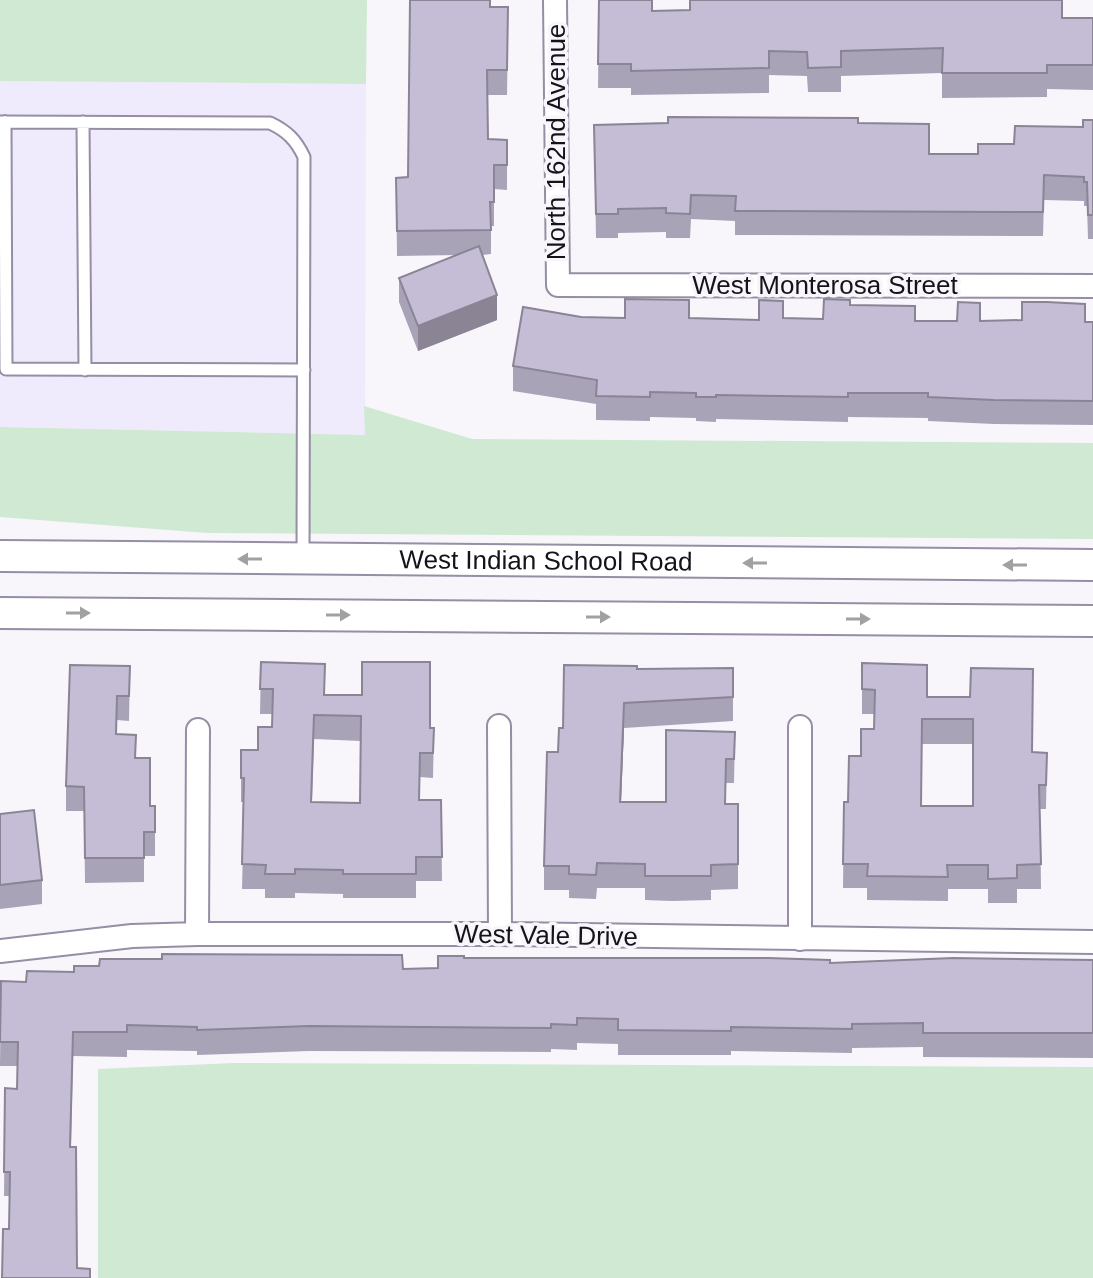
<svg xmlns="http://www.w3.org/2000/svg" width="1093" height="1278" font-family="Arial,sans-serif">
<rect width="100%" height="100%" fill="#f8f6fb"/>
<!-- built -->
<path fill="#f0eafd" d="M 0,81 L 366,84 L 365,435 L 0,427 Z"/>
<!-- green -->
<path fill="#d0e9d2" d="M 0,0 L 367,0 L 366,84 L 0,81 Z
M 364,406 L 472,439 L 1093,443 L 1093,539 L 207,533 L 0,517 L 0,427 L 365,435 Z
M 233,1063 L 1093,1067 L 1093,1278 L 98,1278 L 98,1069 Z"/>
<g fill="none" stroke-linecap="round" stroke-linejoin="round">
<defs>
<path id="service" d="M 0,122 L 270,123 C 287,131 296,140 304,157 L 303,556
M 5,122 L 6,369 L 304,370
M 83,122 L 85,370"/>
<path id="minor" d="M 555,0 L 558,285 L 1093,286
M 499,726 L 500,934
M 197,934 L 198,730
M 800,939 L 800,727
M 0,951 L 132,936 L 197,934 L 500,934 L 1093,942"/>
<g id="secondary">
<path id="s1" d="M 0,556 L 1093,565"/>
<path d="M 0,613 L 1093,621"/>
</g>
</defs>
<!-- service casing -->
<use href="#service" stroke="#958ea4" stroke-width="15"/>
<!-- minor casing -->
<use href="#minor" stroke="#958ea4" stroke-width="26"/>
<!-- secondary casing -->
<use href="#secondary" stroke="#958ea4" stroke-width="34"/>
<!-- service -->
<use href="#service" stroke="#fff" stroke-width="11"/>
<!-- minor -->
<use href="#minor" stroke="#fff" stroke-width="22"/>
<!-- secondary -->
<use href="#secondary" stroke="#fff" stroke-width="30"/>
</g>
<!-- wall -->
<path fill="#a9a3b7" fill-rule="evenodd" d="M 599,0 L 652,11 L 1093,18 L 1093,90 L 1047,89 L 1047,97 L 942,98 L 942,73 L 841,76 L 841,92 L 808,92 L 807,76 L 769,75 L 769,93 L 631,95 L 631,88 L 598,88 Z
M 490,7 L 508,32 L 507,95 L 487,95 L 488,139 L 507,140 L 507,190 L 494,189 L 494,226 L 491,226 L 491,254 L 482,255 L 497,320 L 418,351 L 399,302 L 399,278 L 458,255 L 397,256 L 396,178 L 408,177 Z
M 1093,120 L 1093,239 L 1088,239 L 1087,206 L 1084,206 L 1084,201 L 1044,200 L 1043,236 L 735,235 L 735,221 L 691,219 L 690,238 L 666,238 L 666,232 L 618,233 L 618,238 L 596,238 L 594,125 L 858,123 L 929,154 L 978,154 L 1083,127 Z
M 850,305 L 915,321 L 1093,322 L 1093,425 L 994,424 L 928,421 L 928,418 L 848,417 L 848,422 L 716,419 L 716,422 L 696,421 L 696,418 L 650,417 L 650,421 L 596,420 L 596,404 L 513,391 L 513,366 L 581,317 L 759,320 L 783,318 L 823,319 Z
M 261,662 L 325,695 L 434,728 L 433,778 L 420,777 L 420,800 L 441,800 L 442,881 L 416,881 L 416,898 L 343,898 L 343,894 L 295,893 L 295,898 L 265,898 L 265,889 L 242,889 L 244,802 L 241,802 L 241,750 L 258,750 L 272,727 L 272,714 L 260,714 ZM 314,739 L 361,741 L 360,803 L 312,802 Z
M 862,663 L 927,697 L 970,697 L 1032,752 L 1047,753 L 1046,809 L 1040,809 L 1041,889 L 1017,889 L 1017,903 L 988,903 L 988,889 L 948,889 L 948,901 L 867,900 L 867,888 L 843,888 L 844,802 L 848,802 L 861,756 L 874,729 L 874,714 L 862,714 ZM 922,744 L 973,744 L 973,806 L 921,806 Z
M 130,666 L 129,721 L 117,720 L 117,734 L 136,758 L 150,806 L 155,806 L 155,856 L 144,856 L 144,882 L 85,883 L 84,811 L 66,811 L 66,786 Z
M 733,668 L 733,721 L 624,728 L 621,802 L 666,802 L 735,732 L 734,783 L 726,783 L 725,804 L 738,804 L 738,889 L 711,890 L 711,900 L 672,901 L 645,900 L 645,888 L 597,888 L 596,899 L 569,898 L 569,890 L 544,890 L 544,866 L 558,752 L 563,728 L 637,669 Z
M 0,814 L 42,880 L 42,904 L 0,909 Z
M 464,958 L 830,963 L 1093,960 L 1093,1058 L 923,1057 L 923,1047 L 852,1048 L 852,1053 L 731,1051 L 731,1055 L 618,1055 L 618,1044 L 577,1043 L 577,1050 L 551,1049 L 551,1052 L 309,1051 L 197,1055 L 197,1051 L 127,1050 L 127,1057 L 73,1056 L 71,1147 L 77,1268 L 90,1278 L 9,1229 L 10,1196 L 4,1196 L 5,1088 L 17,1089 L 17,1066 L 0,1066 L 1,981 L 26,982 L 74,972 L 438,968 Z"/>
<!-- shaded-wall -->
<path fill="#8a8495" d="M 497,295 L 497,320 L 418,351 L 418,326 Z
M 624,703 L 624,728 L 620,827 L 620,802 Z"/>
<!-- building -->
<path fill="#c5bdd5" stroke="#8a8495" stroke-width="2" fill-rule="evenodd" d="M 410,0 L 490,0 L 490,7 L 508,7 L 507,70 L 487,70 L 488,139 L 507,140 L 507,165 L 494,165 L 494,202 L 490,202 L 491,230 L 397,231 L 396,178 L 408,177 Z
M 599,0 L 652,0 L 652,11 L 690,10 L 690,0 L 1062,0 L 1062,18 L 1093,18 L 1093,65 L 1047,65 L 1047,73 L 942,73 L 943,48 L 841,51 L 841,67 L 808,68 L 807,52 L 769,51 L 769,68 L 631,71 L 631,64 L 598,64 Z
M 668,117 L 858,118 L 858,123 L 929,124 L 929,154 L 978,154 L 978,144 L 1014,144 L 1015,126 L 1083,127 L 1083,120 L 1093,120 L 1093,215 L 1088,215 L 1087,182 L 1084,182 L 1084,177 L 1044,175 L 1043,212 L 735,211 L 736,196 L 691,195 L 690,214 L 666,213 L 666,208 L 618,209 L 618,214 L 596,214 L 594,125 L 668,123 Z
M 479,246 L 497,295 L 418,326 L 399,278 Z
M 625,299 L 689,300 L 689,318 L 759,320 L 759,300 L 783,301 L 783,318 L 823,319 L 824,299 L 850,300 L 850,305 L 915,306 L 915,321 L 957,321 L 958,302 L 980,303 L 980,321 L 1022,320 L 1022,302 L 1047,302 L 1085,304 L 1085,322 L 1093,322 L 1093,401 L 994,400 L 928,397 L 928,393 L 848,393 L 848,397 L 716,395 L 716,397 L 696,397 L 696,393 L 650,392 L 650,397 L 596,396 L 597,380 L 513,366 L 523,307 L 581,317 L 625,318 Z
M 261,662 L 325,664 L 324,695 L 362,695 L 362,662 L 430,662 L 430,728 L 434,728 L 433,753 L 420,753 L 419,800 L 441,800 L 442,857 L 416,857 L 416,874 L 343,874 L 343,870 L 295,869 L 295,874 L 265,874 L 266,865 L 242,864 L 244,778 L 241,778 L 241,750 L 258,750 L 258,727 L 272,727 L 273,689 L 260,689 ZM 314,715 L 361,716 L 360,803 L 311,802 Z
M 862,663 L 927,665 L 927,697 L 970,697 L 971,668 L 1033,669 L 1032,752 L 1047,753 L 1046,785 L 1039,785 L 1041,864 L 1017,865 L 1017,878 L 988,879 L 988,865 L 947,865 L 948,877 L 867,876 L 868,864 L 843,864 L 844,802 L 848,802 L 849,756 L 861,756 L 861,729 L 874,729 L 875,690 L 862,689 ZM 922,719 L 973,719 L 973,806 L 921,806 Z
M 70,665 L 130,666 L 129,696 L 117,696 L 116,734 L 136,735 L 135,758 L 150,758 L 150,806 L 155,806 L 155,832 L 144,832 L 144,858 L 85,858 L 84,787 L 66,786 Z
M 564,665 L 637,666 L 637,669 L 733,668 L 733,697 L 624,703 L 620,802 L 666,802 L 666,730 L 735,732 L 734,759 L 726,759 L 725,804 L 738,804 L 738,864 L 711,865 L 711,876 L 645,876 L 645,864 L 597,863 L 596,875 L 569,874 L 569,866 L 544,866 L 547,752 L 558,752 L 559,728 L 563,728 Z
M 34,810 L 42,880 L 0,885 L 0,814 Z
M 162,954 L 402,955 L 403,969 L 438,968 L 438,956 L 464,956 L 464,958 L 768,958 L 830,960 L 830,963 L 953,958 L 1093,960 L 1093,1033 L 923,1033 L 923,1023 L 852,1024 L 852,1029 L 731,1027 L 731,1031 L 618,1030 L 618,1019 L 577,1018 L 577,1025 L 551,1024 L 551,1028 L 309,1026 L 197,1030 L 197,1027 L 127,1025 L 127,1032 L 73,1032 L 70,1147 L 76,1147 L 77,1268 L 90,1269 L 90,1278 L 2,1278 L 3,1229 L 9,1229 L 10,1172 L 4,1172 L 5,1088 L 17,1089 L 18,1042 L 0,1042 L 1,981 L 26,982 L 27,971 L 74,972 L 74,966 L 99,966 L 100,959 L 162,959 Z"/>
<!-- one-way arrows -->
<defs><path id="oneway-solid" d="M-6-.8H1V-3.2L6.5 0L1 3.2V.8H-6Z" transform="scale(2)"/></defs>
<g fill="#a1a0a3">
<use href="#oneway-solid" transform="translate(250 559) rotate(-180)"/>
<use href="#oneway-solid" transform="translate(755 563) rotate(-180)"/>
<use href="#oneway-solid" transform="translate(1015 565) rotate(-180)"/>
<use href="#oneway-solid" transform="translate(78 613)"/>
<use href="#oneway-solid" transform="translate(338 615)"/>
<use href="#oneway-solid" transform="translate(598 617)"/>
<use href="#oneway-solid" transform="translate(858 619)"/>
</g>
<g text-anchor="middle" stroke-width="7" stroke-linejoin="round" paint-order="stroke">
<!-- street labels -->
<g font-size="26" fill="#15121a" stroke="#f8f6fb">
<text transform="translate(556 142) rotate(-90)" y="9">North 162nd Avenue</text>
<text x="825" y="294">West Monterosa Street</text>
<text dy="9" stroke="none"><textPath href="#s1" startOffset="546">West Indian School Road</textPath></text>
<text transform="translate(546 935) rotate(1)" y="9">West Vale Drive</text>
</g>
</g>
</svg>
